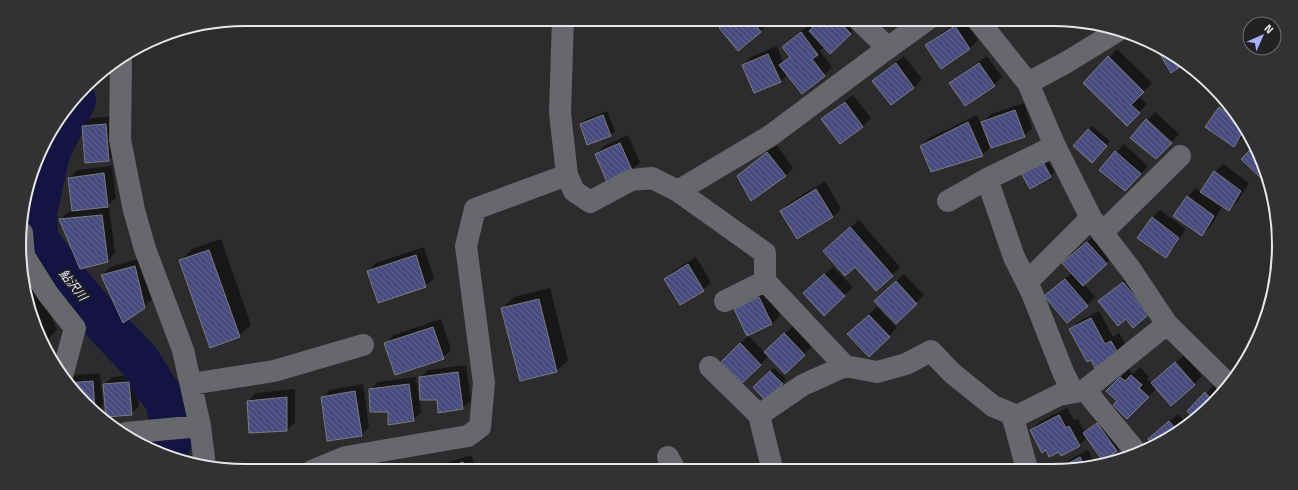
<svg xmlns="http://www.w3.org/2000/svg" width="1298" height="490" font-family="'Titillium Web','Noto Sans JP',sans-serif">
<defs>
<pattern id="building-back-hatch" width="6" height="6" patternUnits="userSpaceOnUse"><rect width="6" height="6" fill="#474b7e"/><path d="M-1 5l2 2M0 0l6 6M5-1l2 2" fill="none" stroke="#626590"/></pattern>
</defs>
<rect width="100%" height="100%" fill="#2c2c2e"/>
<!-- shadow -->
<path fill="#0007" d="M 726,19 L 766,19 L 769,23 L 738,50 Z
M 823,19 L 852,19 L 858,25 L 830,52 L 825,46 L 820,51 L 832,67 L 824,75 L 802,92 L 788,74 L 780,82 L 743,65 L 751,57 L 777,46 L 783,62 L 790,55 L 783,47 L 791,39 L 809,25 L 812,29 Z
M 962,19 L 978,40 L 970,48 L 941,67 L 926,46 L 934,38 Z
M 1117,49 L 1152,83 L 1139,96 L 1147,104 L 1127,124 L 1084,83 Z
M 904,56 L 922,79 L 914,87 L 891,104 L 874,81 L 882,73 Z
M 987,56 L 1002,77 L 994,85 L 951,83 L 959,75 Z
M 853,95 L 871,118 L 863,126 L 840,143 L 823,119 L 831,111 Z
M 1024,103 L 1032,128 L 1024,136 L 991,146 L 982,156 L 921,146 L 929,138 L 977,115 L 989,144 L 990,143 L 983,122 L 991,114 Z
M 1224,104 L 1247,130 L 1242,138 L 1234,146 L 1206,127 Z
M 607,111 L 615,131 L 611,135 L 588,144 L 581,124 L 585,120 Z
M 1155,112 L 1179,134 L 1156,158 L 1131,138 Z
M 114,116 L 117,152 L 109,160 L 86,162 L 83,126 L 91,118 Z
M 1092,126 L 1110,141 L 1096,158 L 1089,130 Z
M 628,135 L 640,162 L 632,170 L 596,154 L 604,146 Z
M 776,144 L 793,168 L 785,176 L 738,176 Z
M 1124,144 L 1148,166 L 1133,182 L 1100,170 Z
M 1046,157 L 1054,172 L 1050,176 L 1031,187 Z
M 1223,164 L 1249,183 L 1237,202 L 1229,210 L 1216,202 L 1216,203 L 1222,207 L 1210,227 L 1202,235 L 1174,216 L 1188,196 L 1196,188 L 1201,192 L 1215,172 Z
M 112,166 L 116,198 L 105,208 L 109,208 L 115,253 L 107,261 L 60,220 L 68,212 L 73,211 L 69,178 L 77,170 Z
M 825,181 L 841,209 L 833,217 L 797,238 L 781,211 L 789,203 Z
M 1160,210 L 1186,229 L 1174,248 L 1166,256 L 1152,218 Z
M 859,220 L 900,267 L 876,289 L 855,266 L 833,243 Z
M 1095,234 L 1115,255 L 1084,284 L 1095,297 L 1087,305 L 1054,288 L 1072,273 L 1072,256 Z
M 221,239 L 251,325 L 239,336 L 180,261 L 192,249 Z
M 424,247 L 434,278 L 426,286 L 368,271 L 376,263 Z
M 696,257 L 711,282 L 703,290 L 680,303 L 665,279 L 673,271 Z
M 142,258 L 152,299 L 144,307 L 102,275 L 110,267 Z
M 28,264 L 57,330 L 45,342 L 23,289 L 23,267 Z
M 833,267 L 853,287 L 824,315 L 812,285 Z
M 904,274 L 924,295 L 896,322 L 884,293 Z
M 1131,274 L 1157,305 L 1126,318 L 1100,301 Z
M 550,288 L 568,360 L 556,371 L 502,309 L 514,297 Z
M 767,289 L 780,316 L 772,324 L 748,335 L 765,353 L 793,326 L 812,346 L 785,373 L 769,356 L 741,383 L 721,363 L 748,336 L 735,309 L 743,301 Z
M 877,307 L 897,328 L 869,356 L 857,326 Z
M 1099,311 L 1113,337 L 1119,333 L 1126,346 L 1118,354 L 1070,330 L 1078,322 Z
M 441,319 L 451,350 L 443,358 L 386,343 L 394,335 Z
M 1184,355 L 1202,376 L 1194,384 L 1157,388 L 1127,417 L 1118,401 L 1107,391 L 1129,369 L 1133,374 L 1140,367 L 1149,377 L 1147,379 L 1152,384 Z
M 466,365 L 471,400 L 463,408 L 438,399 L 420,378 L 428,370 Z
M 774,368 L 786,379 L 765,399 L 754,387 Z
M 100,373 L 103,404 L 96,412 L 68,383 L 76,375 Z
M 136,374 L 139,406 L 131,414 L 104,385 L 112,377 Z
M 416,377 L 421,412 L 413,420 L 389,411 L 370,390 L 378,382 Z
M 363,384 L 369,427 L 361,435 L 322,398 L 330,390 Z
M 1214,385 L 1220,393 L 1202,415 L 1189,411 Z
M 295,389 L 295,422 L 287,430 L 248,401 L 256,393 Z
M 1067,408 L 1074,420 L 1078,419 L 1085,433 L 1102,420 L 1121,447 L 1117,451 L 1087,437 L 1079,446 L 1059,451 L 1046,449 L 1031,430 L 1039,422 Z
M 1178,414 L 1188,425 L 1156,446 L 1158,431 Z
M 1088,450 L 1096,465 L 1083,469 L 1055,469 L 1058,466 Z
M 471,455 L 477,470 L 424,471 L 424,470 Z"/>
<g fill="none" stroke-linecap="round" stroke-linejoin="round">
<!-- river -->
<path stroke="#151341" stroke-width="42" d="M 75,100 L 49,153 L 36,213 L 37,239 L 72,286 L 111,331 L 139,360 L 157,389 L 167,401 L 172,439 L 166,453"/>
</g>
<!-- building -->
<path fill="url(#building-back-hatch)" stroke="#7b7c7f" d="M 725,19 L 751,19 L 761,32 L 738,51 L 719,28 L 726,21 Z
M 822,19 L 837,19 L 851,34 L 830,54 L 809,31 Z
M 1058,20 L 1067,21 L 1061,25 Z
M 955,26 L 970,49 L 941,69 L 925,45 Z
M 801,32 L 818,55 L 812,59 L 825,76 L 802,94 L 779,65 L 790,57 L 782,47 Z
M 1157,49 L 1185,63 L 1171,73 Z
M 768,54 L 781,82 L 754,93 L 742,65 Z
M 1108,56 L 1144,92 L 1131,105 L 1140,113 L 1127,126 L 1083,83 Z
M 896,63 L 914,88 L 891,105 L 872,81 Z
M 979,63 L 995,86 L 965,106 L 949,83 Z
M 845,102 L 863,127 L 840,144 L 821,119 Z
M 1219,107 L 1240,122 L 1245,128 L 1234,147 L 1205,127 Z
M 1015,110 L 1025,137 L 991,148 L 981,122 Z
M 603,115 L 611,136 L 587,145 L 580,124 Z
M 1146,119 L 1172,143 L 1156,159 L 1130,138 Z
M 968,122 L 983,156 L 931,172 L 920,146 Z
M 106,124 L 109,161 L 85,163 L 82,126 Z
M 1088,129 L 1107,146 L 1092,163 L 1073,146 Z
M 620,143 L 632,170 L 607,182 L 595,154 Z
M 1254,146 L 1266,183 L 1241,159 Z
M 1115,151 L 1141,174 L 1125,191 L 1099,170 Z
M 767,152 L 786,176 L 751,201 L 737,176 Z
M 1042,160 L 1051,177 L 1030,189 L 1021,173 Z
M 1214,171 L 1241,191 L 1229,211 L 1200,192 Z
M 104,173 L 108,207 L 72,211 L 68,178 Z
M 816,189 L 833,217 L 797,239 L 780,211 Z
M 1187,196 L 1214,216 L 1202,236 L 1173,216 Z
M 102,215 L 108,262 L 80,269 L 59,219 Z
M 1152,217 L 1179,238 L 1166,258 L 1137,238 Z
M 850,227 L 893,276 L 876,291 L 855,267 L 845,276 L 823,251 Z
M 1087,242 L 1107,264 L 1083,286 L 1062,263 Z
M 209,250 L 240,337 L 210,348 L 179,260 Z
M 416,255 L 426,287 L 378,303 L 367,271 Z
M 688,264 L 704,291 L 680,305 L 664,279 Z
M 135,266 L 145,308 L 123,323 L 101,275 Z
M 824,274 L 845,296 L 824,316 L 803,293 Z
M 1065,279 L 1088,306 L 1067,323 L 1044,296 Z
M 896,281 L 917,304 L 896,324 L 874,301 Z
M 1123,282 L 1149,314 L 1133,328 L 1126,319 L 1118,326 L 1098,301 Z
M 759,297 L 772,324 L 747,336 L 734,309 Z
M 539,299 L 557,372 L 520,381 L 501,308 Z
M 30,305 L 46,342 L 45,343 Z
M 869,315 L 890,337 L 869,357 L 847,334 Z
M 1091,318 L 1105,344 L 1111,341 L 1119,355 L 1095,368 L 1091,360 L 1087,362 L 1069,329 Z
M 433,327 L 444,359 L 395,375 L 384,343 Z
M 784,333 L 805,355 L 785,374 L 764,352 Z
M 740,343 L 761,365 L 741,384 L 720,363 Z
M 1175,362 L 1195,385 L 1171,406 L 1151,383 Z
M 770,371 L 783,384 L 765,400 L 753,387 Z
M 458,372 L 463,409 L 438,413 L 437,400 L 420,400 L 419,377 Z
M 1131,375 L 1142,385 L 1139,388 L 1149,397 L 1127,419 L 1113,405 L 1117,401 L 1106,391 L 1120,377 L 1125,381 Z
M 93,381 L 95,411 L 68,383 Z
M 129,382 L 132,415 L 106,417 L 103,384 Z
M 409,384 L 414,421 L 388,425 L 388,412 L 370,412 L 369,389 Z
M 355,391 L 362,436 L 327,441 L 321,397 Z
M 1205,392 L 1213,401 L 1202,415 L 1195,420 L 1187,411 Z
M 287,397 L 287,431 L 249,433 L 247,401 Z
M 1059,415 L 1066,428 L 1069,426 L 1080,446 L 1061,456 L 1059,452 L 1049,457 L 1046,450 L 1042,453 L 1030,430 Z
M 1169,421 L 1178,431 L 1155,447 L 1148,439 Z
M 1097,423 L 1117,451 L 1103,461 L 1083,433 Z
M 1080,457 L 1085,468 L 1058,469 Z
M 463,462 L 466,470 L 438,471 Z"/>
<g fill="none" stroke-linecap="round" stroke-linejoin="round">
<!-- minor -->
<path stroke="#67686b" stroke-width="22" d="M 563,19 L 560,113 L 567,175 L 574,191 L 590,202 L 631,180 L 652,178 L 678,191 L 765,253 L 765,281 L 845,366 L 803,385 L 759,415 L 771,464 L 769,470
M 858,19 L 888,48 L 928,19
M 977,19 L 1028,83
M 1119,30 L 1067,62 L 1028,83 L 1055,146 L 1091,218 L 1131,270 L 1167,324 L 1228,384
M 121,61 L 120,140 L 134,210 L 145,249 L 183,350 L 200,426 L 205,466
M 987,179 L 1014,257 L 1032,293 L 1063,372 L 1073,392
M 678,191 L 770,136 L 888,48
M 948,201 L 987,179 L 1055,146
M 22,233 L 24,256 L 48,294 L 75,328 L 62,376
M 1102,233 L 1180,156
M 1027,282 L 1091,218
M 725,301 L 765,281
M 845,366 L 877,372 L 906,364 L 931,351 L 952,373 L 993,406 L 1017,416 L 1059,395 L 1085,390 L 1167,324
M 710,367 L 759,415
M 191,384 L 274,371 L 363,345
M 1085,390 L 1137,453
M 1012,414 L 1027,469
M 126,433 L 200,426
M 668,457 L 675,470
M 312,471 L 346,457 L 468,436 L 480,427 L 484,383 L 466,246 L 475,209 L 567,175"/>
</g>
<g text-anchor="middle" stroke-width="3.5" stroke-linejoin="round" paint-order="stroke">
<!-- water labels -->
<g font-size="12" font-style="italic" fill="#e0e3f4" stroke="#222225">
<text transform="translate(73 285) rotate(51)" y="4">鮎沢川</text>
</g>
</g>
<!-- crop -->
<path d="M0 0H1298V490H0ZM245 26H1053A219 219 0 0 1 1272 245V245A219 219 0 0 1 1053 464H245A219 219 0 0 1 26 245V245A219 219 0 0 1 245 26Z" fill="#323235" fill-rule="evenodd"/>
<path fill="none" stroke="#e7e7e9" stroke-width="2" d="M245 26H1053A219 219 0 0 1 1272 245V245A219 219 0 0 1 1053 464H245A219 219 0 0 1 26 245V245A219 219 0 0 1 245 26Z"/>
<!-- north arrow -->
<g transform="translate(1262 36) rotate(45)"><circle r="19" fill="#222225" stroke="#717173"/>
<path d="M0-3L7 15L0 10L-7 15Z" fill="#a8b0fc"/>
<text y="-6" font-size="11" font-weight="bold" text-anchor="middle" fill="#e7e7e9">N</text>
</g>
</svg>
